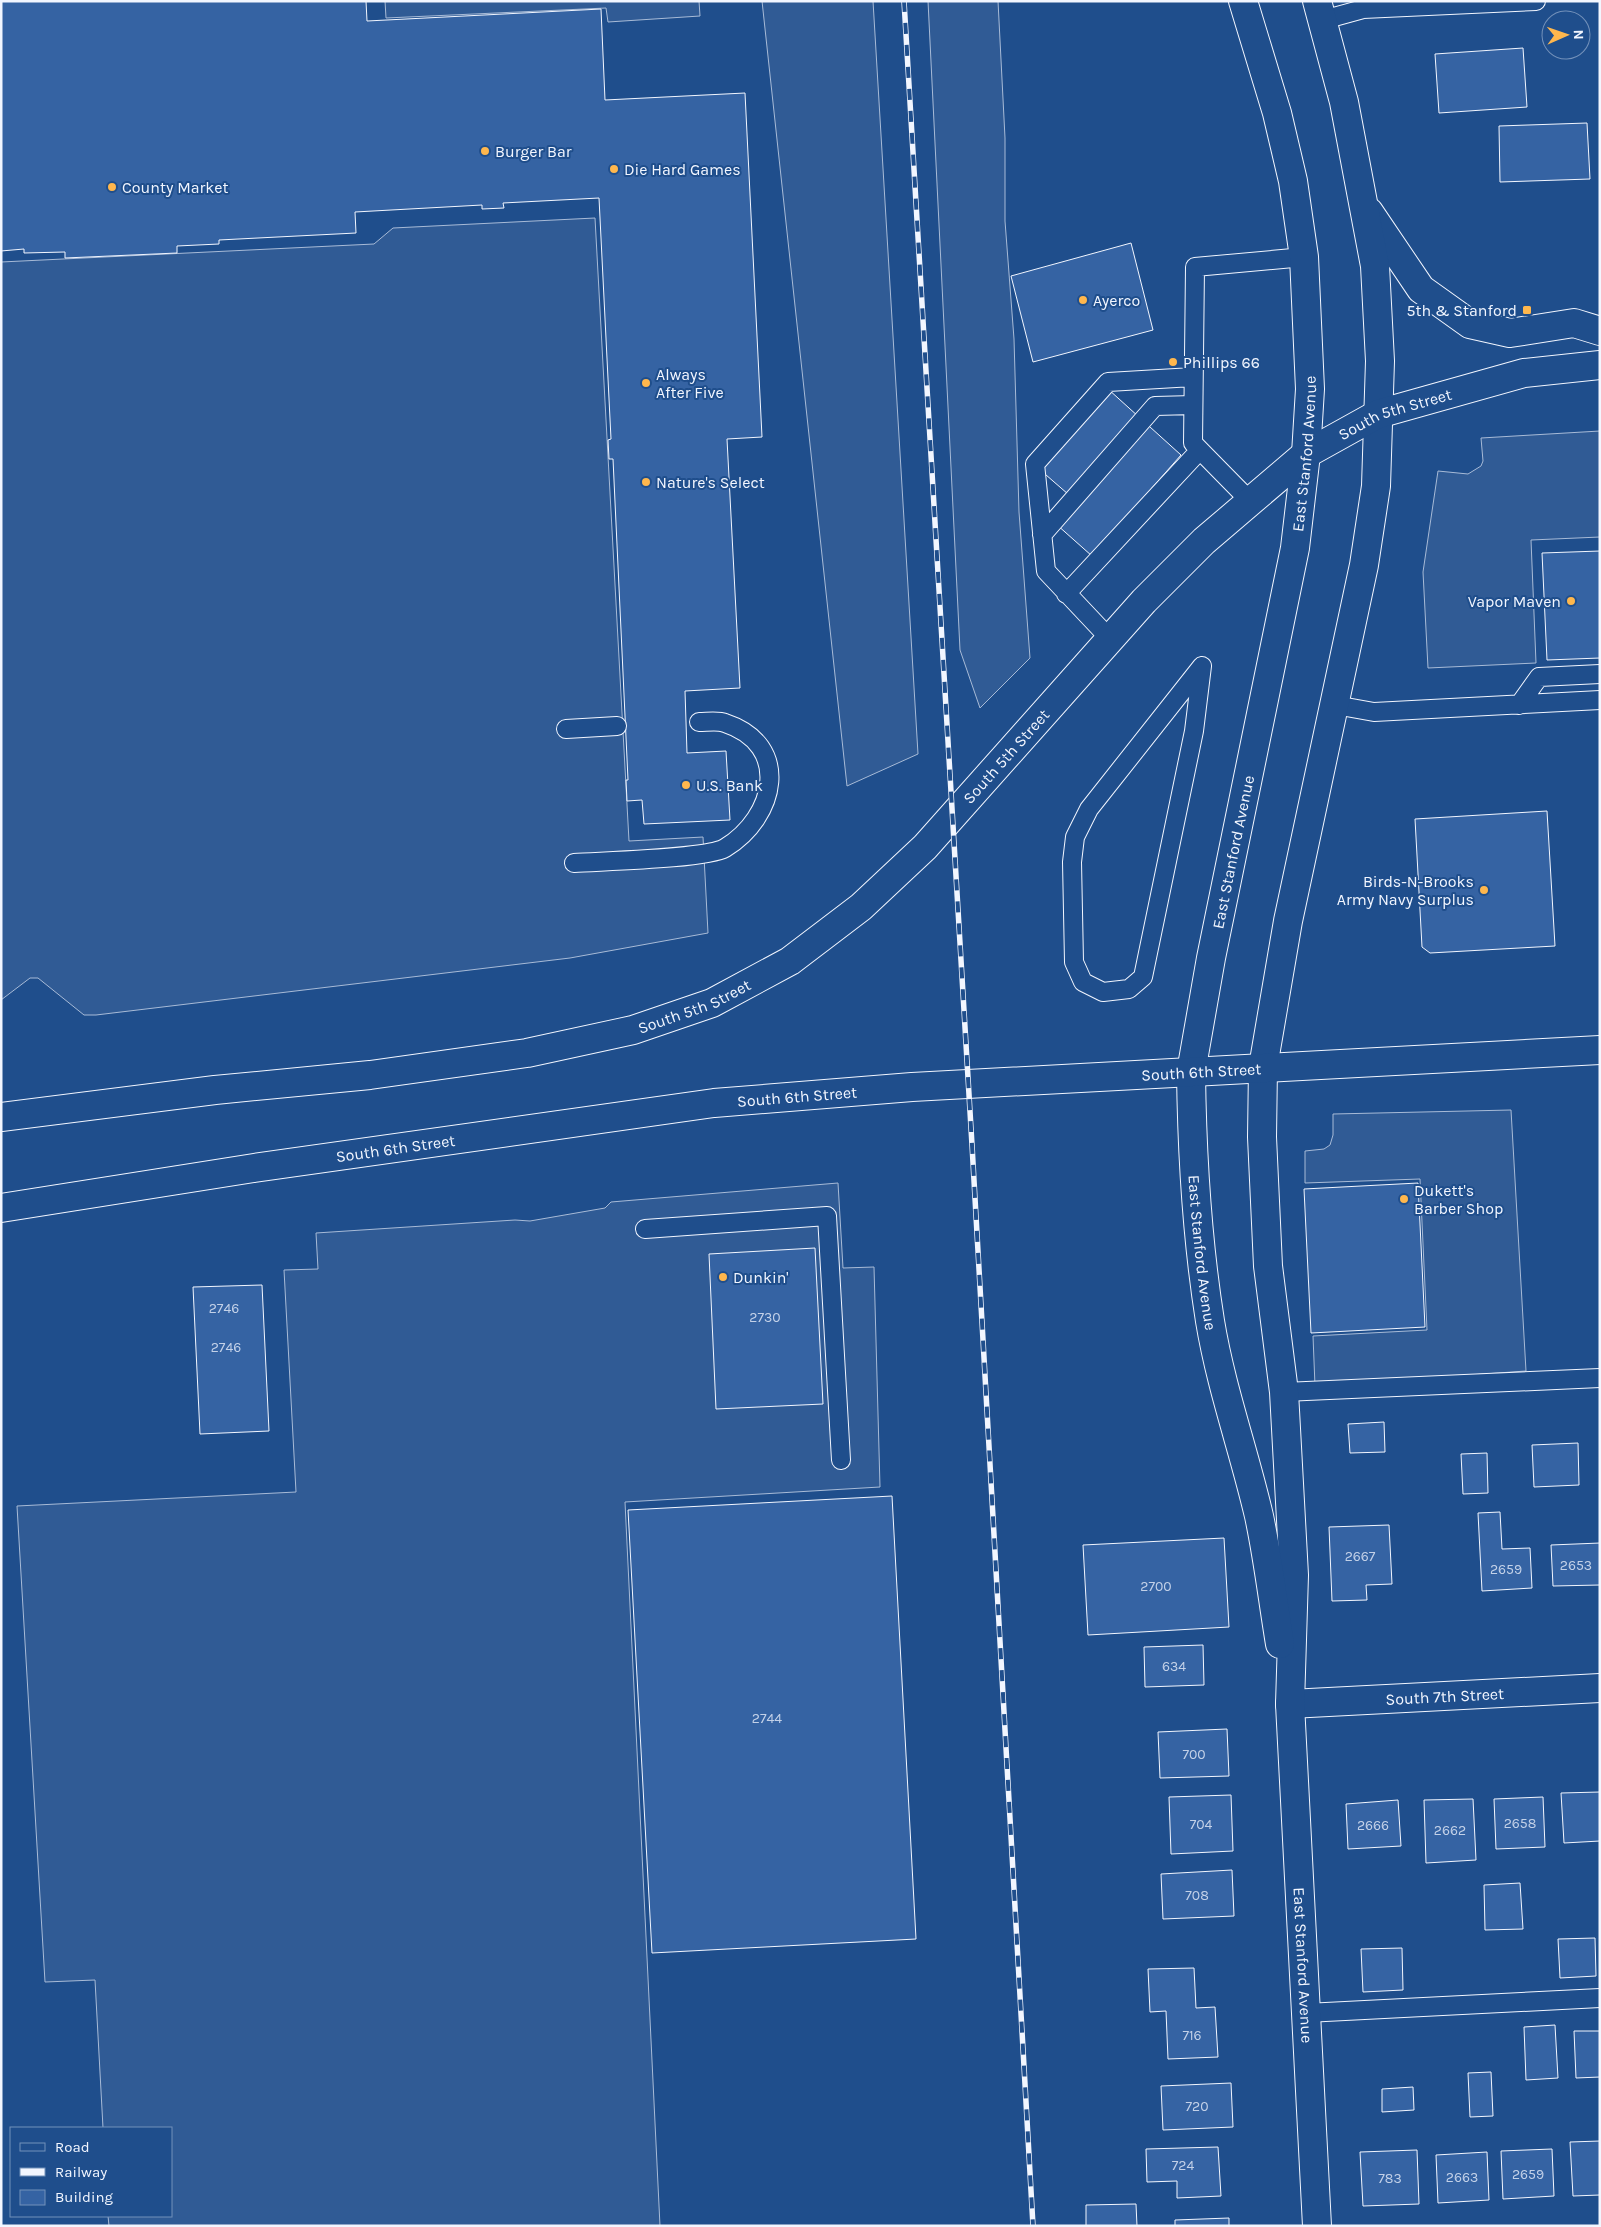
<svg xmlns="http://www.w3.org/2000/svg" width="1601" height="2227" font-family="Karla,sans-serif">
<rect width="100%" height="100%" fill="#1f4e8c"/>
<!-- built -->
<path fill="#305b95" stroke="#a8bbd7" d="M 385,1 L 699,1 L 700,16 L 608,22 L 606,8 L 386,18 Z
M 762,1 L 873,1 L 918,754 L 847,786 Z
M 928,1 L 998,1 L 1005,138 L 1005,221 L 1014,339 L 1019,512 L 1030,658 L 980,708 L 960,650 Z
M 595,218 L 629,841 L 703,837 L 708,933 L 570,958 L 96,1015 L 84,1015 L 38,978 L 30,978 L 1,1000 L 1,262 L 374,244 L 393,228 Z
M 1600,431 L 1600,537 L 1531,540 L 1536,663 L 1428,668 L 1423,572 L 1438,471 L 1468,474 L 1481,466 L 1483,461 L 1481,438 Z
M 1511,1110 L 1526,1371 L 1315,1386 L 1313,1336 L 1427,1330 L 1420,1179 L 1305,1183 L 1305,1151 L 1324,1149 L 1330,1145 L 1333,1135 L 1333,1114 Z
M 838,1183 L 843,1268 L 874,1267 L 880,1487 L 625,1502 L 660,2226 L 109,2226 L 108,2216 L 171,2216 L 171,2128 L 103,2128 L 95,1980 L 45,1982 L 17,1506 L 296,1492 L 284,1270 L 318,1269 L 316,1233 L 515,1220 L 530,1221 L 605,1208 L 611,1202 Z"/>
<!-- building -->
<path fill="#3563a3" stroke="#f2f6ff" d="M 1,1 L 366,1 L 367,21 L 601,9 L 605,100 L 745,93 L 762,437 L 727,439 L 740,688 L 685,691 L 687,753 L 726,751 L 730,820 L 644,824 L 642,800 L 627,801 L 626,780 L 628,780 L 613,459 L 609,459 L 608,440 L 611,439 L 599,198 L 503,203 L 504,208 L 482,209 L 482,205 L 355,212 L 356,233 L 219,240 L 219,244 L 177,246 L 177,253 L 65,258 L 65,252 L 24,253 L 24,249 L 1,251 Z
M 1523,48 L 1527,107 L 1439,113 L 1435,54 Z
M 1587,123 L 1590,179 L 1500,182 L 1499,126 Z
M 1131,243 L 1153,330 L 1033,362 L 1011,276 Z
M 1108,389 L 1181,455 L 1092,556 L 1056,524 L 1076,501 L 1038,468 Z
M 1600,551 L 1600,658 L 1547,660 L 1542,553 Z
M 1547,811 L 1555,946 L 1430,953 L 1422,947 L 1415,819 Z
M 1418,1183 L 1425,1327 L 1311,1333 L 1304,1189 Z
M 815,1248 L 823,1404 L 716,1409 L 709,1254 Z
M 262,1285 L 269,1431 L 200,1434 L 193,1287 Z
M 1384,1422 L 1385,1452 L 1350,1453 L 1348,1424 Z
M 1578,1443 L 1579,1485 L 1534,1487 L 1532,1445 Z
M 1487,1453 L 1488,1493 L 1463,1494 L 1461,1454 Z
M 892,1496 L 916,1939 L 652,1953 L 628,1510 Z
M 1500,1512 L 1502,1549 L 1530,1548 L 1532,1588 L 1482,1591 L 1478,1513 Z
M 1389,1525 L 1392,1584 L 1366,1585 L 1367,1600 L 1332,1601 L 1329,1527 Z
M 1224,1538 L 1229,1627 L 1088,1635 L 1083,1545 Z
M 1600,1543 L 1600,1585 L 1553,1586 L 1551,1545 Z
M 1203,1645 L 1204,1685 L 1145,1687 L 1144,1647 Z
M 1227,1729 L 1229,1776 L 1160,1778 L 1158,1732 Z
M 1600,1792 L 1600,1841 L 1564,1843 L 1561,1793 Z
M 1231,1795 L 1233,1851 L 1171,1854 L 1169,1797 Z
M 1543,1797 L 1545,1847 L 1496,1849 L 1494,1799 Z
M 1473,1799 L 1476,1860 L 1426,1863 L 1424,1800 Z
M 1398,1800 L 1401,1846 L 1348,1849 L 1346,1804 Z
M 1232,1870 L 1234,1916 L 1163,1919 L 1161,1874 Z
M 1520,1883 L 1523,1929 L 1485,1930 L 1484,1885 Z
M 1595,1938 L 1596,1976 L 1560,1978 L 1558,1939 Z
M 1402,1948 L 1403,1990 L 1363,1992 L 1361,1949 Z
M 1194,1968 L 1196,2008 L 1215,2007 L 1218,2057 L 1168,2059 L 1166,2011 L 1150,2012 L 1148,1969 Z
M 1555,2025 L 1558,2078 L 1526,2080 L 1524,2027 Z
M 1574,2031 L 1600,2031 L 1600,2077 L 1576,2078 Z
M 1491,2072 L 1493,2116 L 1470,2117 L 1468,2073 Z
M 1231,2083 L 1233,2127 L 1163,2130 L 1161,2086 Z
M 1413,2087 L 1414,2110 L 1382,2112 L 1382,2089 Z
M 1600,2141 L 1600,2195 L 1573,2196 L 1570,2142 Z
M 1218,2147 L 1221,2196 L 1177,2198 L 1177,2181 L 1147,2182 L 1146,2149 Z
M 1552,2149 L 1554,2196 L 1503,2199 L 1501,2151 Z
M 1417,2150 L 1419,2204 L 1363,2206 L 1360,2152 Z
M 1487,2152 L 1489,2200 L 1438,2203 L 1436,2155 Z
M 1136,2204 L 1137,2226 L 1086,2226 L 1086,2205 Z
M 1229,2218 L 1229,2226 L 1175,2226 L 1175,2220 Z"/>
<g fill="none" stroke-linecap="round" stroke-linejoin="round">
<defs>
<path id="lane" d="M 1323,20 L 1363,9 L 1536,1
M 1250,501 L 1193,443 L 1195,267 L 1304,257
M 1042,535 L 1155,406 L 1193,405
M 1066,594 L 1200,450
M 1111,640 L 1046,571 L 1035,464 L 1108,382 L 1193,377
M 1202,666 L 1194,731 L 1143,977 L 1129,989 L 1103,992 L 1083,982 L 1074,962 L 1072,862 L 1075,837 L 1089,809 Z
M 1335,705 L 1374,712 L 1600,700
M 1519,705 L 1539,677 L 1600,674
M 566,729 L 617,726
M 574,863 C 602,861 706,859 725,848 C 776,817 792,745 725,723 C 718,720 707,722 699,722
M 645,1229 L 827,1216 L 841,1460
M 1284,1392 L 1600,1378
M 1306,2013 L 1600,1998"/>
<g id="street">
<path id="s1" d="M 1290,1704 L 1600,1688"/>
</g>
<g id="secondary">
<path id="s2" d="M 1263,1067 L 1262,1137 L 1268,1266 L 1284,1392 L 1294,1575 L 1290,1704 L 1317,2226"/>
<path id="s3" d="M 1191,1072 C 1192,1155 1197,1239 1210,1321 C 1221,1388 1244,1451 1259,1516 C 1268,1558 1273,1602 1280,1644"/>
</g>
<g id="primary">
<path d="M 1369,212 L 1421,289 L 1470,324 L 1510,333 L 1574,323 L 1600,331"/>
<path d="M 1263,1067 L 1288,921 L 1364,565 L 1376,486 L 1380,361 L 1375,266 L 1344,102 L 1317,1"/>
<path id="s4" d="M 1191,1072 L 1211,958 L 1295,548 L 1306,454 L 1310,389 L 1304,257 L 1293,181 L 1277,113 L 1243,1"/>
<path id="s5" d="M 1,1117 L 215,1090 L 370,1075 L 527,1053 L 633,1030 L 712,1003 L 790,961 L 861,907 L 925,847 L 1144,601 L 1204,541 L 1306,454 L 1378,414 L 1524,373 L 1600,365"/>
<path id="s6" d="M 1,1208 L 254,1168 L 714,1103 L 912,1087 L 1600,1050"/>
</g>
</defs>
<!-- lane casing -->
<use href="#lane" stroke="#f2f6ff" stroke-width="20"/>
<!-- street casing -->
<use href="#street" stroke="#f2f6ff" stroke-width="30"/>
<!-- secondary casing -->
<use href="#secondary" stroke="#f2f6ff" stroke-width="30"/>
<!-- primary casing -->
<use href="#primary" stroke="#f2f6ff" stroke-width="30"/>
<!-- lane -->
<use href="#lane" stroke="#1f4e8c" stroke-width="18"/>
<!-- street -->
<use href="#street" stroke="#1f4e8c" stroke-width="28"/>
<!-- secondary -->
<use href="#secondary" stroke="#1f4e8c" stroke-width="28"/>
<!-- primary -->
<use href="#primary" stroke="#1f4e8c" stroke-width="28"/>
<defs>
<path id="rail" d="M 904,1 L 972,1145 L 1033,2226"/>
</defs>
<!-- rail casing -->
<use href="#rail" stroke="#f2f6ff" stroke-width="5.5"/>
<!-- rail -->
<use href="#rail" stroke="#1f4e8c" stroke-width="4" stroke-dasharray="11" stroke-linecap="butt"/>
</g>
<!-- markers -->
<g fill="#ffb74d" stroke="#1f4e8c" stroke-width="2">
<circle cx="485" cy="151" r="5"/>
<circle cx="614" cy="169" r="5"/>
<circle cx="112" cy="187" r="5"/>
<circle cx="1083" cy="300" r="5"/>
<rect x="1522" y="305" width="10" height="10" rx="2.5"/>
<circle cx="1173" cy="362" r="5"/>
<circle cx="646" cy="383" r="5"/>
<circle cx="646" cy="482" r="5"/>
<circle cx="1571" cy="601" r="5"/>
<circle cx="686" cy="785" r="5"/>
<circle cx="1484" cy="890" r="5"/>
<circle cx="1404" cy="1199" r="5"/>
<circle cx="723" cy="1277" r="5"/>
</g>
<g text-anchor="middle" stroke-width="4" stroke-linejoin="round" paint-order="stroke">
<!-- number labels -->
<g font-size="14" fill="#c3d1e8">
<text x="224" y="1313">2746</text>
<text x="765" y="1322">2730</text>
<text x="226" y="1352">2746</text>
<text x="1360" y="1561">2667</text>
<text x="1576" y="1570">2653</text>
<text x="1506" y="1574">2659</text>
<text x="1156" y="1591">2700</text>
<text x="1174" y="1671">634</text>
<text x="767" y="1723">2744</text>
<text x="1194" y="1759">700</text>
<text x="1520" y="1828">2658</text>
<text x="1201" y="1829">704</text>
<text x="1373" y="1830">2666</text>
<text x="1450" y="1835">2662</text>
<text x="1197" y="1900">708</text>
<text x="1192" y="2040">716</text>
<text x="1197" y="2111">720</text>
<text x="1183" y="2170">724</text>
<text x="1528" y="2179">2659</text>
<text x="1462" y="2182">2663</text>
<text x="1390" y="2183">783</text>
</g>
<!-- poi labels -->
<g font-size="16" fill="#f2f6ff" stroke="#1f4e8c" text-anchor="start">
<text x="495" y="157">Burger Bar</text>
<text x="624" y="175">Die Hard Games</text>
<text x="122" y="193">County Market</text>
<text x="1093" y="306">Ayerco</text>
<text x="1517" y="316" text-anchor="end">5th &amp; Stanford</text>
<text x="1183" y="368">Phillips 66</text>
<text x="656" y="380">Always<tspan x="656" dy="18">After Five</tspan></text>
<text x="656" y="488">Nature's Select</text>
<text x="1561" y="607" text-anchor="end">Vapor Maven</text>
<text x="696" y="791">U.S. Bank</text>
<text x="1474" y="887" text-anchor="end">Birds-N-Brooks<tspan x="1474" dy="18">Army Navy Surplus</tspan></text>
<text x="1414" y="1196">Dukett's<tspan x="1414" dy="18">Barber Shop</tspan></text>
<text x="733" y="1283">Dunkin'</text>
</g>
<!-- street labels -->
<g font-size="16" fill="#f2f6ff" stroke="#1f4e8c">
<text dy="6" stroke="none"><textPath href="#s5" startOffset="1634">South 5th Street</textPath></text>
<text dy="6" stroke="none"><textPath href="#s4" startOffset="629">East Stanford Avenue</textPath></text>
<text dy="6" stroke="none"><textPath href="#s5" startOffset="1109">South 5th Street</textPath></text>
<text dy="6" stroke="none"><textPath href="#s4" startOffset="224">East Stanford Avenue</textPath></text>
<text dy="6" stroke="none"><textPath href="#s5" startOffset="704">South 5th Street</textPath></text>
<text dy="6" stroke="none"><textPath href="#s6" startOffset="1209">South 6th Street</textPath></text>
<text dy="6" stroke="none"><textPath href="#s6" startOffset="804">South 6th Street</textPath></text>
<text dy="6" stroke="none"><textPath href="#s6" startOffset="399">South 6th Street</textPath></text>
<text dy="6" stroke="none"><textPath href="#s3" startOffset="181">East Stanford Avenue</textPath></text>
<text dy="6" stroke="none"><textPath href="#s1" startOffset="155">South 7th Street</textPath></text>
<text dy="6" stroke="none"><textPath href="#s2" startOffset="900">East Stanford Avenue</textPath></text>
</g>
</g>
<!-- border -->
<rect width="1601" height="2227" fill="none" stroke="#f2f6ff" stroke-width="5"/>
<!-- legend -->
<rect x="10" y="2127" width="162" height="90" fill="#1f4e8c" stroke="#7391ba"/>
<rect x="20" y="2143" width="25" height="8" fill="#1f4e8c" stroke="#7391ba"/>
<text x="55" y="2152" font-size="15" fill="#f2f6ff">Road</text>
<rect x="20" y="2168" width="25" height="8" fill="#f2f6ff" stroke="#7391ba"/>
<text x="55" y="2177" font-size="15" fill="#f2f6ff">Railway</text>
<rect x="20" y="2190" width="25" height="15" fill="#3563a3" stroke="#7391ba"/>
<text x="55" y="2202" font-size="15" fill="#f2f6ff">Building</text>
<!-- north arrow -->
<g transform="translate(1566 35) rotate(88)"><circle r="24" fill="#1f4e8c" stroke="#7391ba"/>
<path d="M0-4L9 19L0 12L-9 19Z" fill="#ffb74d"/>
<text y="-8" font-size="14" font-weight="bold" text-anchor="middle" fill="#f2f6ff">N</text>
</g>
</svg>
